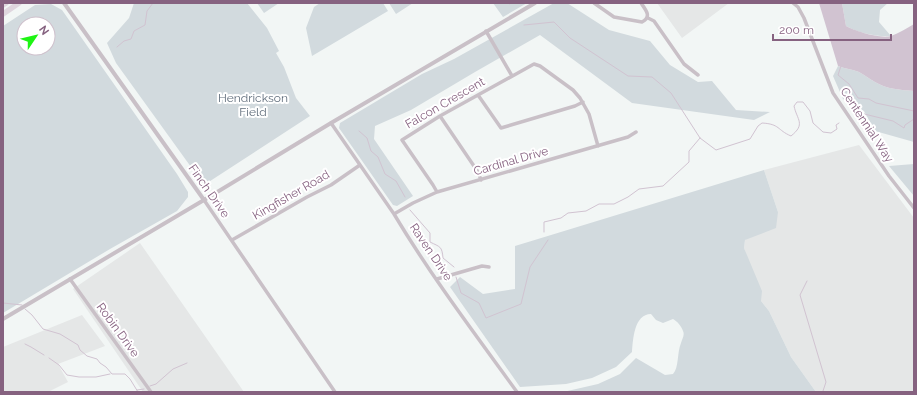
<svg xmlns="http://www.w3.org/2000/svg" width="917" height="395" font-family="Raleway,sans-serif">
<rect width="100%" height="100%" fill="#f2f6f5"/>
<!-- built -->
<path fill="#e5e7e7" d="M 657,3 L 729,3 L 682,38 Z
M 859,145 L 914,218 L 914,392 L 816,392 L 791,357 L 769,311 L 761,301 L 744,248 L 745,240 L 778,212 L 764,170 Z
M 140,243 L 244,392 L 143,392 L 73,289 Z
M 82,315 L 105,346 L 58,364 L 68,382 L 48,392 L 3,392 L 3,347 Z"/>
<!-- green -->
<path fill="#d2dade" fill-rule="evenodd" d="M 134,3 L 247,3 L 267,28 L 279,51 L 276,53 L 284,67 L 296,98 L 310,116 L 204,185 L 116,63 L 107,43 L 129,18 Z
M 257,3 L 279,3 L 264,13 Z
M 320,3 L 383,3 L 388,11 L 312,56 L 306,28 L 314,7 Z
M 389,3 L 413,3 L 396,14 Z
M 493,3 L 527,3 L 503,17 Z
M 554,3 L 567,3 L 609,30 L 650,41 L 670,65 L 698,82 L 712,81 L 736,110 L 770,112 L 754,120 L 632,103 L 540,35 L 475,72 L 411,110 L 375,126 L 374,139 L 413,196 L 397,206 L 393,205 L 339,128 L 340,123 L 422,74 L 454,59 Z
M 842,3 L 888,3 L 880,10 L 879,22 L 891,36 C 876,37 859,33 846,26 Z
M 51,4 L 62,10 L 177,174 L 188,192 L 188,197 L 177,211 L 110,249 L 3,313 L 3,26 L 35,5 ZM 24,24 L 48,24 L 48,48 L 24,48 Z
M 838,66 C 845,69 852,69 859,72 C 865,75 869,79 875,82 C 886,89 901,90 914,91 L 914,142 L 875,131 L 864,111 L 843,99 L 833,76 Z
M 914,164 L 914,196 L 889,166 Z
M 764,170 L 778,212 L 776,228 L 745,240 L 744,248 L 762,291 L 761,301 L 769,311 L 791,357 L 816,392 L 563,392 L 598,384 L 620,374 L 636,358 L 665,375 L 673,374 C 679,368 677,352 681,343 C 682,339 685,335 683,331 C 682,327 677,321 673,319 L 663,323 L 656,320 L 651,314 C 634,314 633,340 632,352 L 616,367 L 592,378 L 566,384 L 520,387 L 450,287 L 460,277 L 483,294 L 515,289 L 515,246 Z"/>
<!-- water -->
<path fill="#d1c3d1" d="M 819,3 L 842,3 L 846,26 C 855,31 880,39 891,36 C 899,33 907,28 914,24 L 914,91 C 901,90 886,89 875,82 C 869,79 865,75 859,72 C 852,69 845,69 838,66 Z"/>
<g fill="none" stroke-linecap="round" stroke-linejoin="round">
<!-- stream -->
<path stroke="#d1c3d1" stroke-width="1" d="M 508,3 L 509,4
M 524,25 L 554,22 L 570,38 L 628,76 L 652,77 L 671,93 L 700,138 L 716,150 L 750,139 L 758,126 L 762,123 C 780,124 777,130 791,136 C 806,124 797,120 794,106 L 797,102 L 803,102 L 810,111 L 813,123 L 823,132 L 831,133 L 837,129 L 836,125 L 839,123
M 117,47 L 124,41 L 131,39 L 134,31 L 145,25 L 147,11 L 153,3
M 841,66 L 838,75 L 849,84 L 858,98 L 869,99 L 876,103 L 914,111
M 860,113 L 893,121 L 904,128 L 905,125 L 914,119
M 359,131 L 367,138 L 371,151 L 378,157 L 385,174 L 396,181 L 405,197
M 410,210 L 430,233 L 430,242 C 440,247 442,246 443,258 L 454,267
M 544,232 L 544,222 L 561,218 L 568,213 L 586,211 L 599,204 L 614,204 L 628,197 L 639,189 L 663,186 L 689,162 L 689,151 L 700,138
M 456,277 L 461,293 L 479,303 L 486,318 L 521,304 L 530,267 L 548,240
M 807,281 L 800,295 L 826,382 L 823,391
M 3,303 L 22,305
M 25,309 L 32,315 L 43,329 L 60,334 L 78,345 L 80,350 L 87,356 L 97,359 L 100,363 L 106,367 L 112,374 L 125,374 L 130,379 L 138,392
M 25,344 L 31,347 L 44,355
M 49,358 L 59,365 L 67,375 L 79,377 L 96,377 L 110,374
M 150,386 L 156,384 L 173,369 L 187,363
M 137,390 L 144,389"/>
<!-- minor -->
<path stroke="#c9c0c7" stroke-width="3.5" d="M 594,3 L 614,17 L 642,22 C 652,17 646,10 641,3
M 793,3 L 798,7 L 804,18 L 833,93 L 889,176 L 914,208
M 648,18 L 654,21 L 684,64 L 698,75
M 486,31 L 512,76
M 478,95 L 501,128 L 575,106 L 583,102
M 440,116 L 478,172 L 481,180
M 331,123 L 394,214 C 431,276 475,334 517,392
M 437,192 L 433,185 L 402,140 L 440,116 L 534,64 L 540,66 L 573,90 L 580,98 L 589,114 L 598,146
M 204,200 L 335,392
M 394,214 L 413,203 L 437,192 L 628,137 L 636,132
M 232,240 L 307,197 L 331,185 L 360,165
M 70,279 L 151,392
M 437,279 L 482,266 L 489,267"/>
<!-- tertiary -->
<path stroke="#c9c0c7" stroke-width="4" d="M 64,3 L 204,200
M 3,319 L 204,200 L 331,123 L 535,3"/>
<!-- trunk -->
<path stroke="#dfd6de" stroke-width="5.5" d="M 3,5 L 6,3
M 3,14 L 19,3"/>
</g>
<g text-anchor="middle" stroke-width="4" stroke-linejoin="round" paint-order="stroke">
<!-- park labels -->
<g font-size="12" fill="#616e7c" stroke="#fff">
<text x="253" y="102">Hendrickson<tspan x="253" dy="14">Field</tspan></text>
</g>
<!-- street labels -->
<g font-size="12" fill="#866280" stroke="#fff">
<text transform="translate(445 103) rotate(-30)" y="4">Falcon Crescent</text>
<text transform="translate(867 125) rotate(57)" y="4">Centennial Way</text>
<text transform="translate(511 161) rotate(-16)" y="4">Cardinal Drive</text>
<text transform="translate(209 191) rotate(55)" y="4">Finch Drive</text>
<text transform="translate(291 195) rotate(-30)" y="4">Kingfisher Road</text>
<text transform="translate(431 252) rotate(56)" y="4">Raven Drive</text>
<text transform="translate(118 330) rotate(54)" y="4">Robin Drive</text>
</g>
</g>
<!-- border -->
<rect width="917" height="395" fill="none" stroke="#866280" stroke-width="8"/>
<!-- north arrow -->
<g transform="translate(36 36) rotate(55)"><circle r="19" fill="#ffffff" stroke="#cfc0cc"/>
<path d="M0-3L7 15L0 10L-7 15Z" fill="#1ff414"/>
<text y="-6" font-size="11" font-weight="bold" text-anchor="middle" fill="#866280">N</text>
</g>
<!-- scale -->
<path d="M773 34v6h118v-6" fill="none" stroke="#866280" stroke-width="2"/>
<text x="779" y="34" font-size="12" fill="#866280" stroke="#ffffff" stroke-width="3" paint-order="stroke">200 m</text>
</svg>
